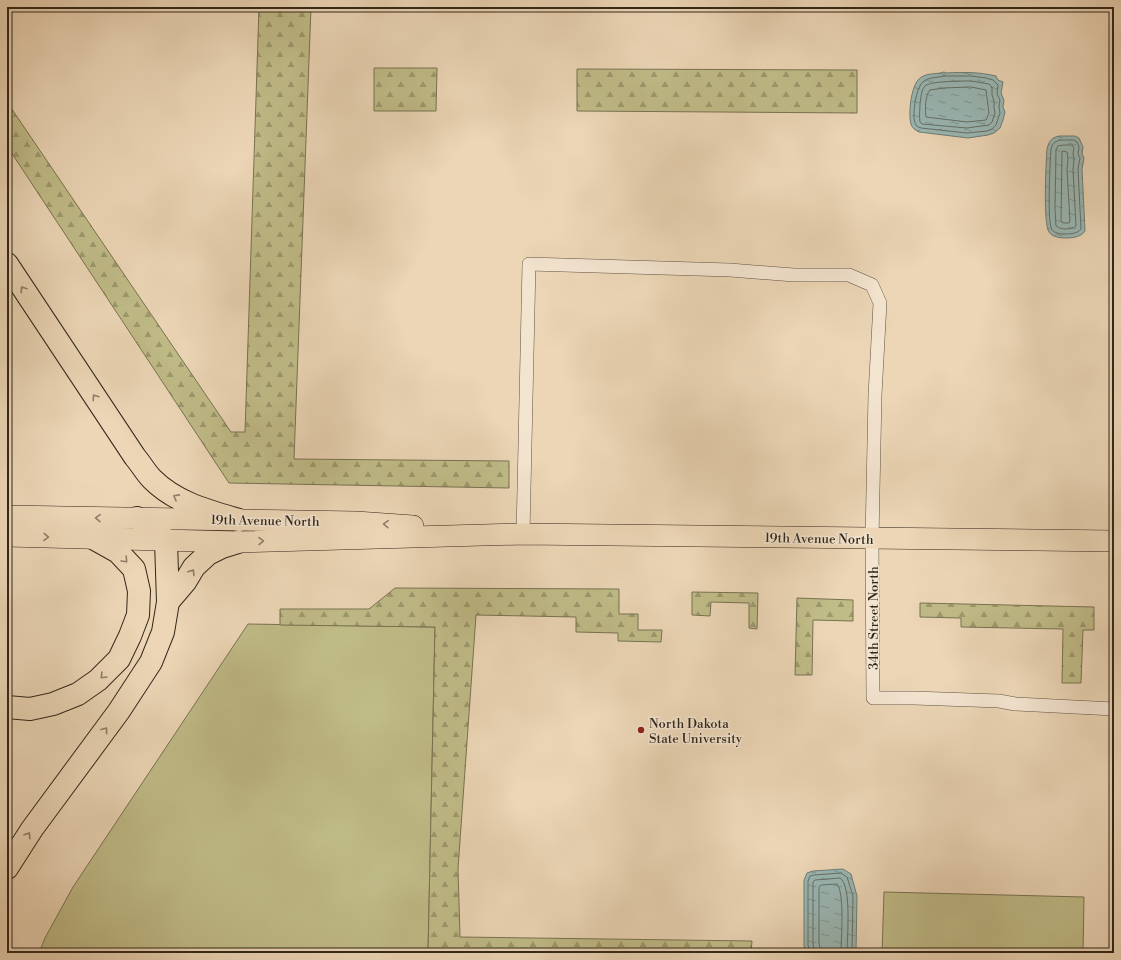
<svg xmlns="http://www.w3.org/2000/svg" width="1121" height="960" font-family="'Libre Bodoni',serif">
<defs>
<pattern id="forest-firs" width="22" height="20" patternUnits="userSpaceOnUse"><rect width="22" height="20" fill="#c0bc88"/><path d="M5 1l3.5 6h-7zM16 11l3.5 6h-7z" fill="#9d996e"/></pattern>
<pattern id="water-ripples" width="26" height="14" patternUnits="userSpaceOnUse"><rect width="26" height="14" fill="#9ab8b5"/><path d="M2 4q2-2 4 0t4 0M15 11q2-2 4 0t4 0" fill="none" stroke="#7e9692"/></pattern>
</defs>
<rect width="100%" height="100%" fill="#ecd6b6"/>
<filter id="stains"><feTurbulence type="fractalNoise" baseFrequency=".005" numOctaves="4"/><feColorMatrix values="0 0 0 0 .2 0 0 0 0 .09 0 0 0 0 .02 0 0 0 .5 -.17"/></filter>
<radialGradient id="worn" r=".72"><stop offset=".6" stop-color="#630" stop-opacity="0"/><stop offset="1" stop-color="#630" stop-opacity=".3"/></radialGradient>
<!-- grass -->
<path fill="#c0bc88" stroke="#797252" d="M 248,624 L 435,627 L 428,953 L 39,953 L 45,938 L 73,887 Z
M 884,892 L 1084,897 L 1083,953 L 882,953 Z"/>
<!-- forest -->
<path fill="url(#forest-firs)" stroke="#797252" d="M 259,7 L 311,7 L 294,459 L 509,461 L 509,488 L 229,483 L 7,146 L 7,102 L 231,432 L 245,432 Z
M 374,68 L 437,68 L 436,111 L 374,111 Z
M 577,69 L 857,70 L 857,113 L 577,111 Z
M 395,588 L 619,589 L 619,614 L 638,614 L 638,630 L 662,630 L 661,642 L 618,641 L 618,633 L 576,632 L 576,617 L 476,615 L 458,869 L 460,937 L 752,941 L 751,953 L 428,953 L 435,627 L 280,625 L 280,609 L 369,609 Z
M 692,592 L 758,593 L 757,629 L 749,628 L 749,603 L 711,602 L 710,616 L 692,615 Z
M 797,598 L 853,600 L 853,621 L 813,620 L 812,675 L 795,675 Z
M 920,603 L 1094,607 L 1094,630 L 1083,630 L 1081,683 L 1062,683 L 1063,629 L 961,627 L 961,618 L 920,617 Z"/>
<!-- water -->
<path fill="url(#water-ripples)" stroke="#707e77" d="M 944,72 L 946,73 C 963,72 979,72 996,76 L 998,80 L 1003,82 L 1001,93 L 1004,100 L 1003,107 L 1005,112 L 1003,120 L 1000,128 L 994,133 L 988,135 L 968,138 L 919,132 C 915,130 912,128 911,124 C 908,114 911,88 918,80 C 925,72 935,75 944,72 Z
M 1059,136 L 1075,136 L 1079,138 L 1083,147 L 1082,154 L 1084,158 L 1082,169 L 1085,231 C 1081,237 1073,238 1066,238 C 1060,238 1052,237 1049,232 C 1043,224 1046,163 1047,149 C 1049,141 1051,138 1059,136 Z
M 843,869 L 851,874 L 857,896 L 856,952 L 856,953 L 806,953 L 804,946 L 804,880 L 807,873 L 813,871 Z"/>
<g fill="none" stroke-linecap="round" stroke-linejoin="round">
<!-- shore -->
<path stroke="#667068" stroke-width="1" d="M 944,76 L 971,76 L 986,78 L 993,80 L 998,85 L 997,94 L 1000,100 L 999,107 L 1000,113 L 996,125 L 992,129 L 987,131 L 967,133 L 921,128 C 919,127 917,127 916,125 C 911,118 916,87 923,82 C 928,77 937,78 944,76 Z
M 971,81 L 989,84 L 992,87 L 992,95 L 994,101 L 994,108 L 995,113 L 992,122 L 989,125 L 967,128 L 922,124 L 920,122 C 919,116 920,110 920,104 C 921,98 921,90 925,86 C 930,81 962,81 971,81 Z
M 971,87 L 986,90 L 989,113 L 986,120 L 967,122 L 926,117 C 925,109 925,96 930,90 L 944,88 Z
M 1060,140 L 1074,140 L 1077,142 L 1079,147 L 1078,154 L 1080,158 L 1078,169 L 1081,229 C 1077,234 1070,234 1064,234 C 1060,234 1055,233 1052,230 C 1047,223 1050,162 1051,150 C 1052,144 1054,142 1060,140 Z
M 1066,145 L 1072,145 L 1074,148 L 1073,153 L 1074,159 L 1073,170 L 1076,226 C 1072,230 1061,230 1056,226 L 1055,209 L 1056,150 L 1058,146 Z
M 1063,151 L 1067,152 L 1068,159 L 1067,170 L 1070,221 L 1069,223 L 1063,223 L 1061,221 L 1062,153 Z
M 810,953 L 808,945 L 808,881 L 810,876 L 814,875 L 841,873 L 847,877 L 853,896 L 852,953
M 815,953 L 813,944 L 813,882 L 815,880 L 840,878 C 852,885 847,939 847,953
M 821,953 L 819,943 L 819,887 L 821,885 L 837,884 C 845,894 841,939 841,953"/>
<defs>
<path id="street" d="M 523,534 L 529,264 L 730,270 L 794,275 L 849,275 L 872,285 L 880,303 L 875,395 L 872,539 L 873,698 L 914,698 L 999,701 L 1015,704 L 1114,709"/>
<path id="primary" d="M 7,516 L 356,522 L 413,526
M 7,536 L 238,542 L 523,534 L 1114,541"/>
<path id="highway" d="M 7,264 L 135,457 C 141,464 146,473 152,479 C 176,503 208,511 239,520
M 168,602 L 185,582 L 194,567 L 208,554 L 222,547 L 238,542
M 7,707 L 30,709 L 53,704 L 78,694 L 98,680 L 119,659 L 130,636 L 138,615 L 139,591 L 134,569 L 118,552 L 93,538
M 7,868 L 32,829 L 119,711 L 151,662 L 163,632 L 168,602 L 166,541 L 152,526 L 137,518"/>
</defs>
<!-- street casing -->
<use href="#street" stroke="#605342" stroke-width="14"/>
<!-- primary casing -->
<use href="#primary" stroke="#32271b" stroke-width="22"/>
<!-- highway casing -->
<use href="#highway" stroke="#32271b" stroke-width="24"/>
<!-- street -->
<use href="#street" stroke="#f3e4d0" stroke-width="13"/>
<!-- primary -->
<use href="#primary" stroke="#ecd6b6" stroke-width="21"/>
<!-- highway -->
<use href="#highway" stroke="#ecd6b6" stroke-width="22"/>
</g>
<!-- one-way arrows -->
<defs><path id="oneway-chevron" d="M-2-3.5L2.5 0L-2 3.5" fill="none" stroke-width="1.6" stroke-linecap="round" stroke-linejoin="round"/></defs>
<g stroke="#8f7e68">
<use href="#oneway-chevron" transform="translate(23 289) rotate(-124)"/>
<use href="#oneway-chevron" transform="translate(95 397) rotate(-124)"/>
<use href="#oneway-chevron" transform="translate(176 497) rotate(-151)"/>
<use href="#oneway-chevron" transform="translate(98 518) rotate(-179)"/>
<use href="#oneway-chevron" transform="translate(386 524) rotate(-176)"/>
<use href="#oneway-chevron" transform="translate(46 537) rotate(2)"/>
<use href="#oneway-chevron" transform="translate(261 541) rotate(-1)"/>
<use href="#oneway-chevron" transform="translate(125 560) rotate(47)"/>
<use href="#oneway-chevron" transform="translate(192 572) rotate(-58)"/>
<use href="#oneway-chevron" transform="translate(103 676) rotate(134)"/>
<use href="#oneway-chevron" transform="translate(105 730) rotate(-53)"/>
<use href="#oneway-chevron" transform="translate(28 835) rotate(-57)"/>
</g>
<!-- markers -->
<circle fill="#8f2418" stroke="#f3e4d0" stroke-width="1.5" cx="641" cy="730" r="4"/>
<g text-anchor="middle" stroke-width="3" stroke-linejoin="round" paint-order="stroke">
<!-- street labels -->
<g font-size="13" fill="#32271b" stroke="#f3e4d0">
<text transform="translate(265 520) rotate(1)" y="5">19th Avenue North</text>
<text transform="translate(819 538) rotate(1)" y="5">19th Avenue North</text>
<text transform="translate(873 618) rotate(-90)" y="5">34th Street North</text>
</g>
<!-- poi labels -->
<g font-size="13" fill="#32271b" stroke="#f3e4d0" text-anchor="start">
<text x="649" y="728">North Dakota<tspan x="649" dy="15">State University</tspan></text>
</g>
</g>
<!-- margin -->
<rect width="1121" height="960" fill="none" stroke="#ecd6b6" stroke-width="24"/>
<rect x="8" y="8" width="1105" height="944" fill="none" stroke="#32271b" stroke-width="2"/>
<rect x="12" y="12" width="1097" height="936" fill="none" stroke="#32271b"/>
<rect width="100%" height="100%" filter="url(#stains)"/>
<rect width="100%" height="100%" fill="url(#worn)"/>
</svg>
